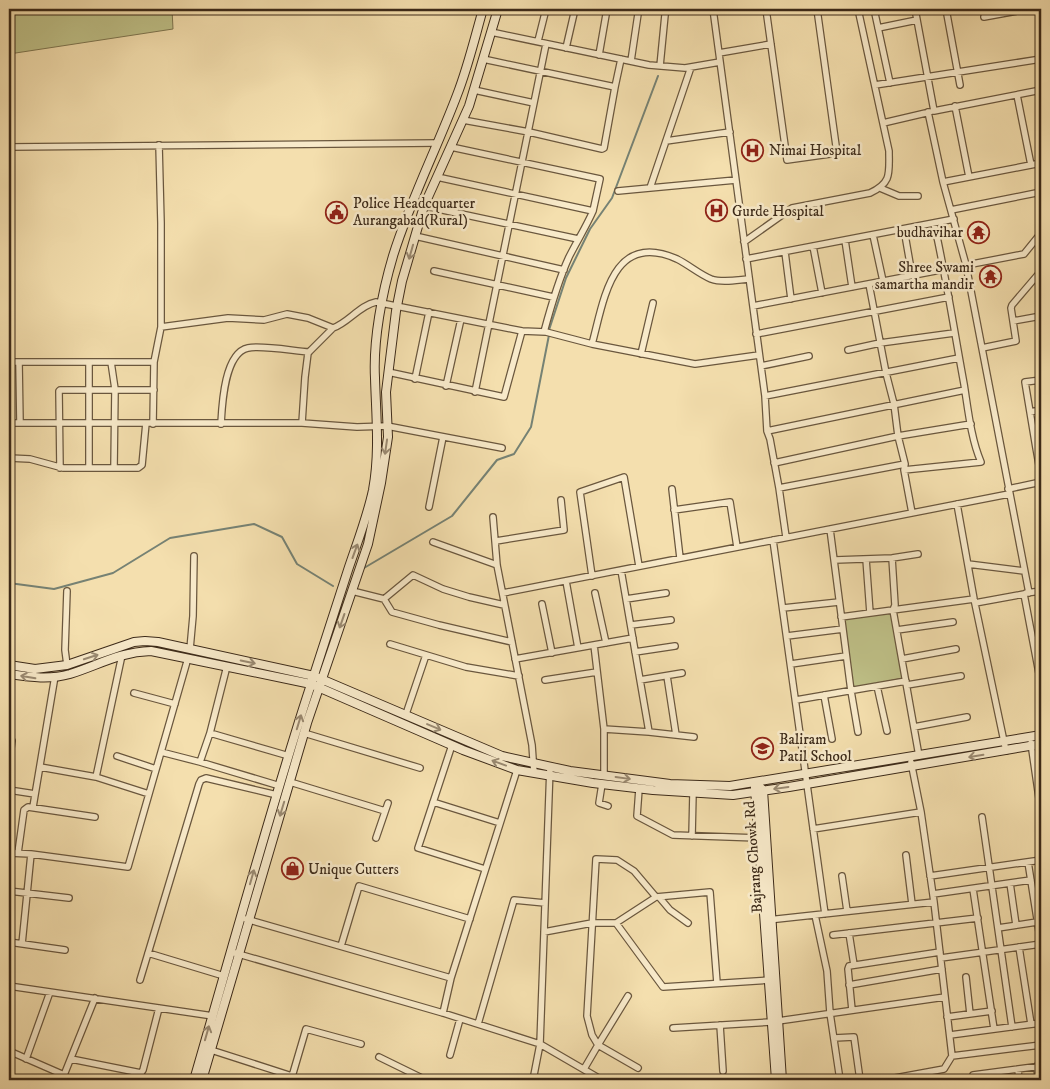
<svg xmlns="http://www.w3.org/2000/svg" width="1050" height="1089" font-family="'IM FELL DW Pica',serif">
<rect width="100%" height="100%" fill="#f4dfae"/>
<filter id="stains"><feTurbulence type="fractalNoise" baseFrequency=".004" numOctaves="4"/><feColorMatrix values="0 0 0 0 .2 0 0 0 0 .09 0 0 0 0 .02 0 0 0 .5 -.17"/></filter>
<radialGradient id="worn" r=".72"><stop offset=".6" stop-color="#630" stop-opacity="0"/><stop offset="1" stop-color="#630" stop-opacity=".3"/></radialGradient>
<!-- green -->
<path fill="#bfc188" stroke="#7e7650" d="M 9,9 L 172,9 L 173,29 L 9,54 Z
M 891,613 L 903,678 L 853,688 L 844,619 Z"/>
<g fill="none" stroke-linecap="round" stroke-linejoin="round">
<!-- stream -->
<path stroke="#768274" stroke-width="2" d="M 549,330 L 566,278 L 590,229 L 612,198 L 658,76
M 364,568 L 452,516 L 497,460 L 514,454 L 531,427 L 549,335
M 9,583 L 54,589 L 113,573 L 170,538 L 254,524 L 282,537 L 297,564 L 333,586"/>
<defs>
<path id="street" d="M 713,9 L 765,396 L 767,431 L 770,439 L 779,488 L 786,537
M 766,9 L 787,160 L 837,153 L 817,9
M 874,9 L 890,83
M 915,9 L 934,111 L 1041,90
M 946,9 L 960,85
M 984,17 L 1028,9
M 878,28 L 917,20
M 491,32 L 649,65 L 685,68 L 720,62
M 538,41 L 546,9
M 566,48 L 575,9
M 719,53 L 771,44
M 599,55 L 607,9
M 483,59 L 615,87 L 621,59
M 631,61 L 638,14
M 660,66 L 665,15 L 667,9
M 691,67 L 650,188 L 736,180
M 875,85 L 1041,59
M 474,90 L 534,103
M 1017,95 L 1031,165
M 955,106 L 969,177
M 928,112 L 943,182 L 966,265 L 1029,593
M 463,120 L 529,132 L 602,149 L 604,148 L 615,87
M 883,123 L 930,112
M 666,141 L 730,132
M 9,147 L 437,143
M 437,177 L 593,211 L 600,179 L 451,147
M 943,182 L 1041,163
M 880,188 L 899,196 L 918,196
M 618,191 L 650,188
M 424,206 L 578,239
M 951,210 L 1041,192
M 904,229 L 912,275
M 873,235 L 883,281
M 415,236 L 564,270
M 845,240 L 852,287
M 744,242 L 792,208 L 870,193 C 892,183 889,173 889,151 L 858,9
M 813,246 L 822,293
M 785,252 L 791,299
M 746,259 L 954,219
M 434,271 L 553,297
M 869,284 L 886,373 L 894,404 L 898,436 L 905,464 L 904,470 L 912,513
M 753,306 L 1024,254 L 1041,233
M 1013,321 L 1041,316
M 161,327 L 228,318 L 264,320 L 287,314 L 308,318 L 333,328 C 348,323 360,305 376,302 L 522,331 L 546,332 L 592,344 L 695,364 L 759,355
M 544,332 C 551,306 558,281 569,257 C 577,241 586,227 593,211
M 756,334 L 949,297
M 592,344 C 604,300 612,230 677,259 C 689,265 699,274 711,279 C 722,283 737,280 749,279
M 982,348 L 1016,341 L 1011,308 L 1012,305 L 1041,271
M 848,350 L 880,343 L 954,333
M 641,354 L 653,303
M 9,362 L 154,362
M 19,362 L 20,423
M 111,362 L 115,389 L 114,468
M 761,366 L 809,356
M 388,372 L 504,397 L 522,331
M 415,379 L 429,312
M 446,386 L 461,319
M 475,392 L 546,44
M 765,396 L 959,358
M 1030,412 L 1041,410
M 9,423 L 302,423 L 357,427 L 387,426 L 502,448
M 302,423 L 305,377 L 308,353 L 333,328
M 153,424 L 154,362 L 161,327 L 161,223 L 159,145
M 221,424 C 222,406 224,353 248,348 C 261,345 294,351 309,352
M 767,431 L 965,390
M 1041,447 L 1036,448 L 1041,476
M 1036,448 L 1025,382 L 1041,380
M 9,458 L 30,459 L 63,468 L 138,468 L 142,465 L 146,423
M 774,463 L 898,436 L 971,424
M 60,468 L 59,391 L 60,390 L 154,390
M 89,468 L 89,362
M 904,470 L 981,462 C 971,439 968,409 964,384 C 954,330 946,276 934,223
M 779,488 L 905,464
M 672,489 L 680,558
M 1008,489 L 1041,482
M 957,504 L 974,599 L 1006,751
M 429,507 L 443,437
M 674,510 L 730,502 L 737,547
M 493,517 L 497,565 L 532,745 L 534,773
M 830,529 L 851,691 L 858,732
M 773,540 L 825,914
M 496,541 L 564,530 L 561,500
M 433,542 L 497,565
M 892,558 L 895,605 L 893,610 L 919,756
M 866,559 L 870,613
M 835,560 L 892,558 L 918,554
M 968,564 L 1024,571
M 592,576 L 580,492 L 624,477 L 639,566
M 566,581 L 578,648
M 352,591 L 384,599
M 503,593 L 1009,494
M 595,593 L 606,643
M 1026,593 L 1041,591
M 626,599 L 666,593
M 975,603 L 1024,594 L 1041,684
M 542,604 L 552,653
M 504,605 L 469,597 L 443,589 L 413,575 L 384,599 L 392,612 L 439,625 L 512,642
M 783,608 L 839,602
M 841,617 L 974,599
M 631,625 L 671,620
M 897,630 L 953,622
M 787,636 L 843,629
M 390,644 L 466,667 L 519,676
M 594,645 L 604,729 L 604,776
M 190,649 L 193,616 L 194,556
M 635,652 L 675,646
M 515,659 L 633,638
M 902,659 L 956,649
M 791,664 L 846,656
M 67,665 L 65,650 L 67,591
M 227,666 L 210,733 L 289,756
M 667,676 L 676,735
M 545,680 L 597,672
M 640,680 L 682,673
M 9,684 L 12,671
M 907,685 L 961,676
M 877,686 L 887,731
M 134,693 L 175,704
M 824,695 L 832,739
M 796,700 L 906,681
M 406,714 L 426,655
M 914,727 L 967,717
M 604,729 L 649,732 L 621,570
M 649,732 L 694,737
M 304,733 L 420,768
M 1031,743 L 1041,812
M 452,745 L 418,848 L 485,869
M 161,752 L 200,762 L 210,733
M 117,756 L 156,769
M 9,762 L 12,741
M 200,762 L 280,786
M 40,767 L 96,777 L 122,655
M 96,777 L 149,794
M 290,782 L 385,811
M 602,784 L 599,803 L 608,806
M 639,789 L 637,816 L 673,835 L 758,838
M 9,790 L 35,794
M 433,802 L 500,823
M 33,807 L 55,676
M 982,817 L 1012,1027
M 813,829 L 921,812
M 692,836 L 693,793
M 376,838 L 388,803
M 9,853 L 31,854 L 128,867 L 188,658
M 18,853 L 24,810 L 28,807 L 95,817
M 906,855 L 912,904
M 1028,862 L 1041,944
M 842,876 L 847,911
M 930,876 L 1041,860
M 1010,883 L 1016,925
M 973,889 L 994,1029
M 9,891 L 69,898
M 933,894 L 1031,880
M 659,897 L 670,910 L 688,923
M 815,915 L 827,971 L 830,1013 L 840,1080
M 246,919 L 451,978
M 768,920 L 934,902
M 616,923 L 663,987 L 771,980
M 998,928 L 1037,922
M 544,932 L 592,923 L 616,923 L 656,897 L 710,892 L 717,983
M 849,933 L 854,965
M 833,935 L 978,918
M 9,942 L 65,950
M 22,944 L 31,854
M 1039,944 L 1041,963
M 341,946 L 359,886 L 470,919
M 1019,947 L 1031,1024
M 148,953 L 224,976
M 235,953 L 443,1013 L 540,1044 L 602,1080
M 941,958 L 1041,944
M 966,977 L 970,1014
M 140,980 L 199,784 L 201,780 L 206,778 L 277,795
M 849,985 L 942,969
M 9,986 L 213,1016
M 628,996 L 598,1045 L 638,1068
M 852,1010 L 848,969 L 849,966 L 940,952
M 443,1013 L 451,978 L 517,770
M 947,1017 L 992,1011
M 478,1024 L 514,900 L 545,903
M 720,1025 L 723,1071
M 673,1028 L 771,1022 L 945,997
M 950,1035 L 1041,1023
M 834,1038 L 854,1037 L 860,1080
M 211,1050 L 292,1076
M 9,1051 L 64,1075
M 450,1055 L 460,1019
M 952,1056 L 1041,1045
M 379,1057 L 426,1080
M 26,1059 L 50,992
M 71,1059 L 141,1073 L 143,1070 L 159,1008
M 1037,1066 L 1038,1080
M 584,1069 L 598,1045 L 592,1035 L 587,1016 L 596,859 L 617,860 L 634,871 L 656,897
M 1018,1069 L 1019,1080
M 62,1080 L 95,998
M 291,1080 L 306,1029 L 361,1044
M 352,1080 L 352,1079
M 533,1080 L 540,1044 L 550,767
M 702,1080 L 702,1079
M 884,1080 L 944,1069 L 952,1056 L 934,902 L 921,812 L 911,762
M 973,1080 L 973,1075 L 1041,1066"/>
<path id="secondary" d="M 9,665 L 35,669 L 67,665 L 134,642 L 145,641 L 158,642 L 314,676 L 502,756 L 570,771 L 670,784 L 730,786 L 1041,735
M 9,674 C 30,677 49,680 70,674 C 99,665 119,652 151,651 L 311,684 L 463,750 L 517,770 L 593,783 L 653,790 L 733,795 L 789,787 L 1041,744
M 755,788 L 776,1080
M 761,788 L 763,790 L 782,1080
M 194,1080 C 230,956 264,832 303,709 C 318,663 333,616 348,570 C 357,543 367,518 373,490 C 380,452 376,415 375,378 C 373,340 382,293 393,256 C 410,201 437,148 457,95 C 468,67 475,37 483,9
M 202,1080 L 307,723 L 368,544 L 381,483 L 388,437 L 386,392 L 396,311 L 402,281 L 424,206 L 469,106 L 498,9"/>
</defs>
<!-- street casing -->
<use href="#street" stroke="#6a573e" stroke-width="8"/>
<!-- secondary casing -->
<use href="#secondary" stroke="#3c2a19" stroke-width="10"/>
<!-- street -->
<use href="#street" stroke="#f8eaca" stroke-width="5.5"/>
<!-- secondary -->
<use href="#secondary" stroke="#f8eaca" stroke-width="8"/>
</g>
<!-- one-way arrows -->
<defs><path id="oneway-shaft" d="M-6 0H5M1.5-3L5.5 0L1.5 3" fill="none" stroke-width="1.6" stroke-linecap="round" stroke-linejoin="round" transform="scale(1.25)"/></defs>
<g stroke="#9a8a72">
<use href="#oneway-shaft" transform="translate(411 252) rotate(106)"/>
<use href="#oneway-shaft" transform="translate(386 447) rotate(98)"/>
<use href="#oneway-shaft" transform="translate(355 551) rotate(-70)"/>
<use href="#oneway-shaft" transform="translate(342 621) rotate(109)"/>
<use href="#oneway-shaft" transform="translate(91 657) rotate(-18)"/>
<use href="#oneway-shaft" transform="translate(248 662) rotate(12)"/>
<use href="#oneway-shaft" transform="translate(28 677) rotate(-171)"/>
<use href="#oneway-shaft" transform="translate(299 722) rotate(-73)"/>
<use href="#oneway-shaft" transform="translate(434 727) rotate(23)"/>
<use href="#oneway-shaft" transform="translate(976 756) rotate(171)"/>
<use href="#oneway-shaft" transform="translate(499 763) rotate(-160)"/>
<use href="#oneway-shaft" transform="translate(623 778) rotate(8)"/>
<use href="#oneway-shaft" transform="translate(781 788) rotate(172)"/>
<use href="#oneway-shaft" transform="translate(282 809) rotate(107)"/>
<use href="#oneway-shaft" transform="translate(252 877) rotate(-74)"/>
<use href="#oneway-shaft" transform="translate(207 1033) rotate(-74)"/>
</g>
<!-- icons -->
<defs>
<symbol id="hospital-ring" viewBox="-11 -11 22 22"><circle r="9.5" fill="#f8eaca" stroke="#8f2418" stroke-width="1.5"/><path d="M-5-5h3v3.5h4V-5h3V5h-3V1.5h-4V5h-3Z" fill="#8f2418"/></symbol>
<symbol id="civic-ring" viewBox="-11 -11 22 22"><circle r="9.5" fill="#f8eaca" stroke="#8f2418" stroke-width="1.5"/><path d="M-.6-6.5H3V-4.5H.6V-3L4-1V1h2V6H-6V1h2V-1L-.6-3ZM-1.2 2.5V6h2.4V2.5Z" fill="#8f2418"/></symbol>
<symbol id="temple-ring" viewBox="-11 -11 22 22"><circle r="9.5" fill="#f8eaca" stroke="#8f2418" stroke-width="1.5"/><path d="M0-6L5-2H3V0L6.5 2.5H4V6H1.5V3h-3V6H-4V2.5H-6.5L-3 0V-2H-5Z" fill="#8f2418"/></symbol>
<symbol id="school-ring" viewBox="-11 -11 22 22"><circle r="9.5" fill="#f8eaca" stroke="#8f2418" stroke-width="1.5"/><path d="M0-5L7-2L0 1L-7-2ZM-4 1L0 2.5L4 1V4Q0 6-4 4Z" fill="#8f2418"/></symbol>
<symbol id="shop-ring" viewBox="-11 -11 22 22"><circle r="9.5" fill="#f8eaca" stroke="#8f2418" stroke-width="1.5"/><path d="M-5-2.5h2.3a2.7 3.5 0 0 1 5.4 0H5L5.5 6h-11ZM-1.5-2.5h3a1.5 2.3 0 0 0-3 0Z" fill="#8f2418"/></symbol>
</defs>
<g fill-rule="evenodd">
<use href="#hospital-ring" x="740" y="138" width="25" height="25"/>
<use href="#hospital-ring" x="704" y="198" width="25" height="25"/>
<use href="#civic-ring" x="324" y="200" width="25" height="25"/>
<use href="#temple-ring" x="966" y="220" width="25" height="25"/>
<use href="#temple-ring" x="978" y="264" width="25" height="25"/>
<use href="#school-ring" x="750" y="736" width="25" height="25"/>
<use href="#shop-ring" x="280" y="856" width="25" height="25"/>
</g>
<g text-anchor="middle" stroke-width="5" stroke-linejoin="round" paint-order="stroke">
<!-- poi labels -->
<g font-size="15" fill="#3c2a19" stroke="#f8eaca" text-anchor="start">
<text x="769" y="155">Nimai Hospital</text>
<text x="353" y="208">Police Headcquarter<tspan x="353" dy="17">Aurangabad(Rural)</tspan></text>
<text x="732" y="216">Gurde Hospital</text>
<text x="963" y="237" text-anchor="end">budhavihar</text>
<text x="974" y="272" text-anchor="end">Shree Swami<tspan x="974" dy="17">samartha mandir</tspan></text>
<text x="779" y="744">Baliram<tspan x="779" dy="17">Patil School</tspan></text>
<text x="308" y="874">Unique Cutters</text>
</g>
<!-- street labels -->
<g font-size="15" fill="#3c2a19" stroke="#f8eaca">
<text transform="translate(753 857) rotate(-94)" y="5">Bajrang Chowk Rd</text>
</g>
</g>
<!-- margin -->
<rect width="1050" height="1089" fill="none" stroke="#f4dfae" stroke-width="30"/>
<rect x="10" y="10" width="1030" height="1069" fill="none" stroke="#3c2a19" stroke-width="2.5"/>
<rect x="15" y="15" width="1020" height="1059" fill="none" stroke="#3c2a19"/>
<rect width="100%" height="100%" filter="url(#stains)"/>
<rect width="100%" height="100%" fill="url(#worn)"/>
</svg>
